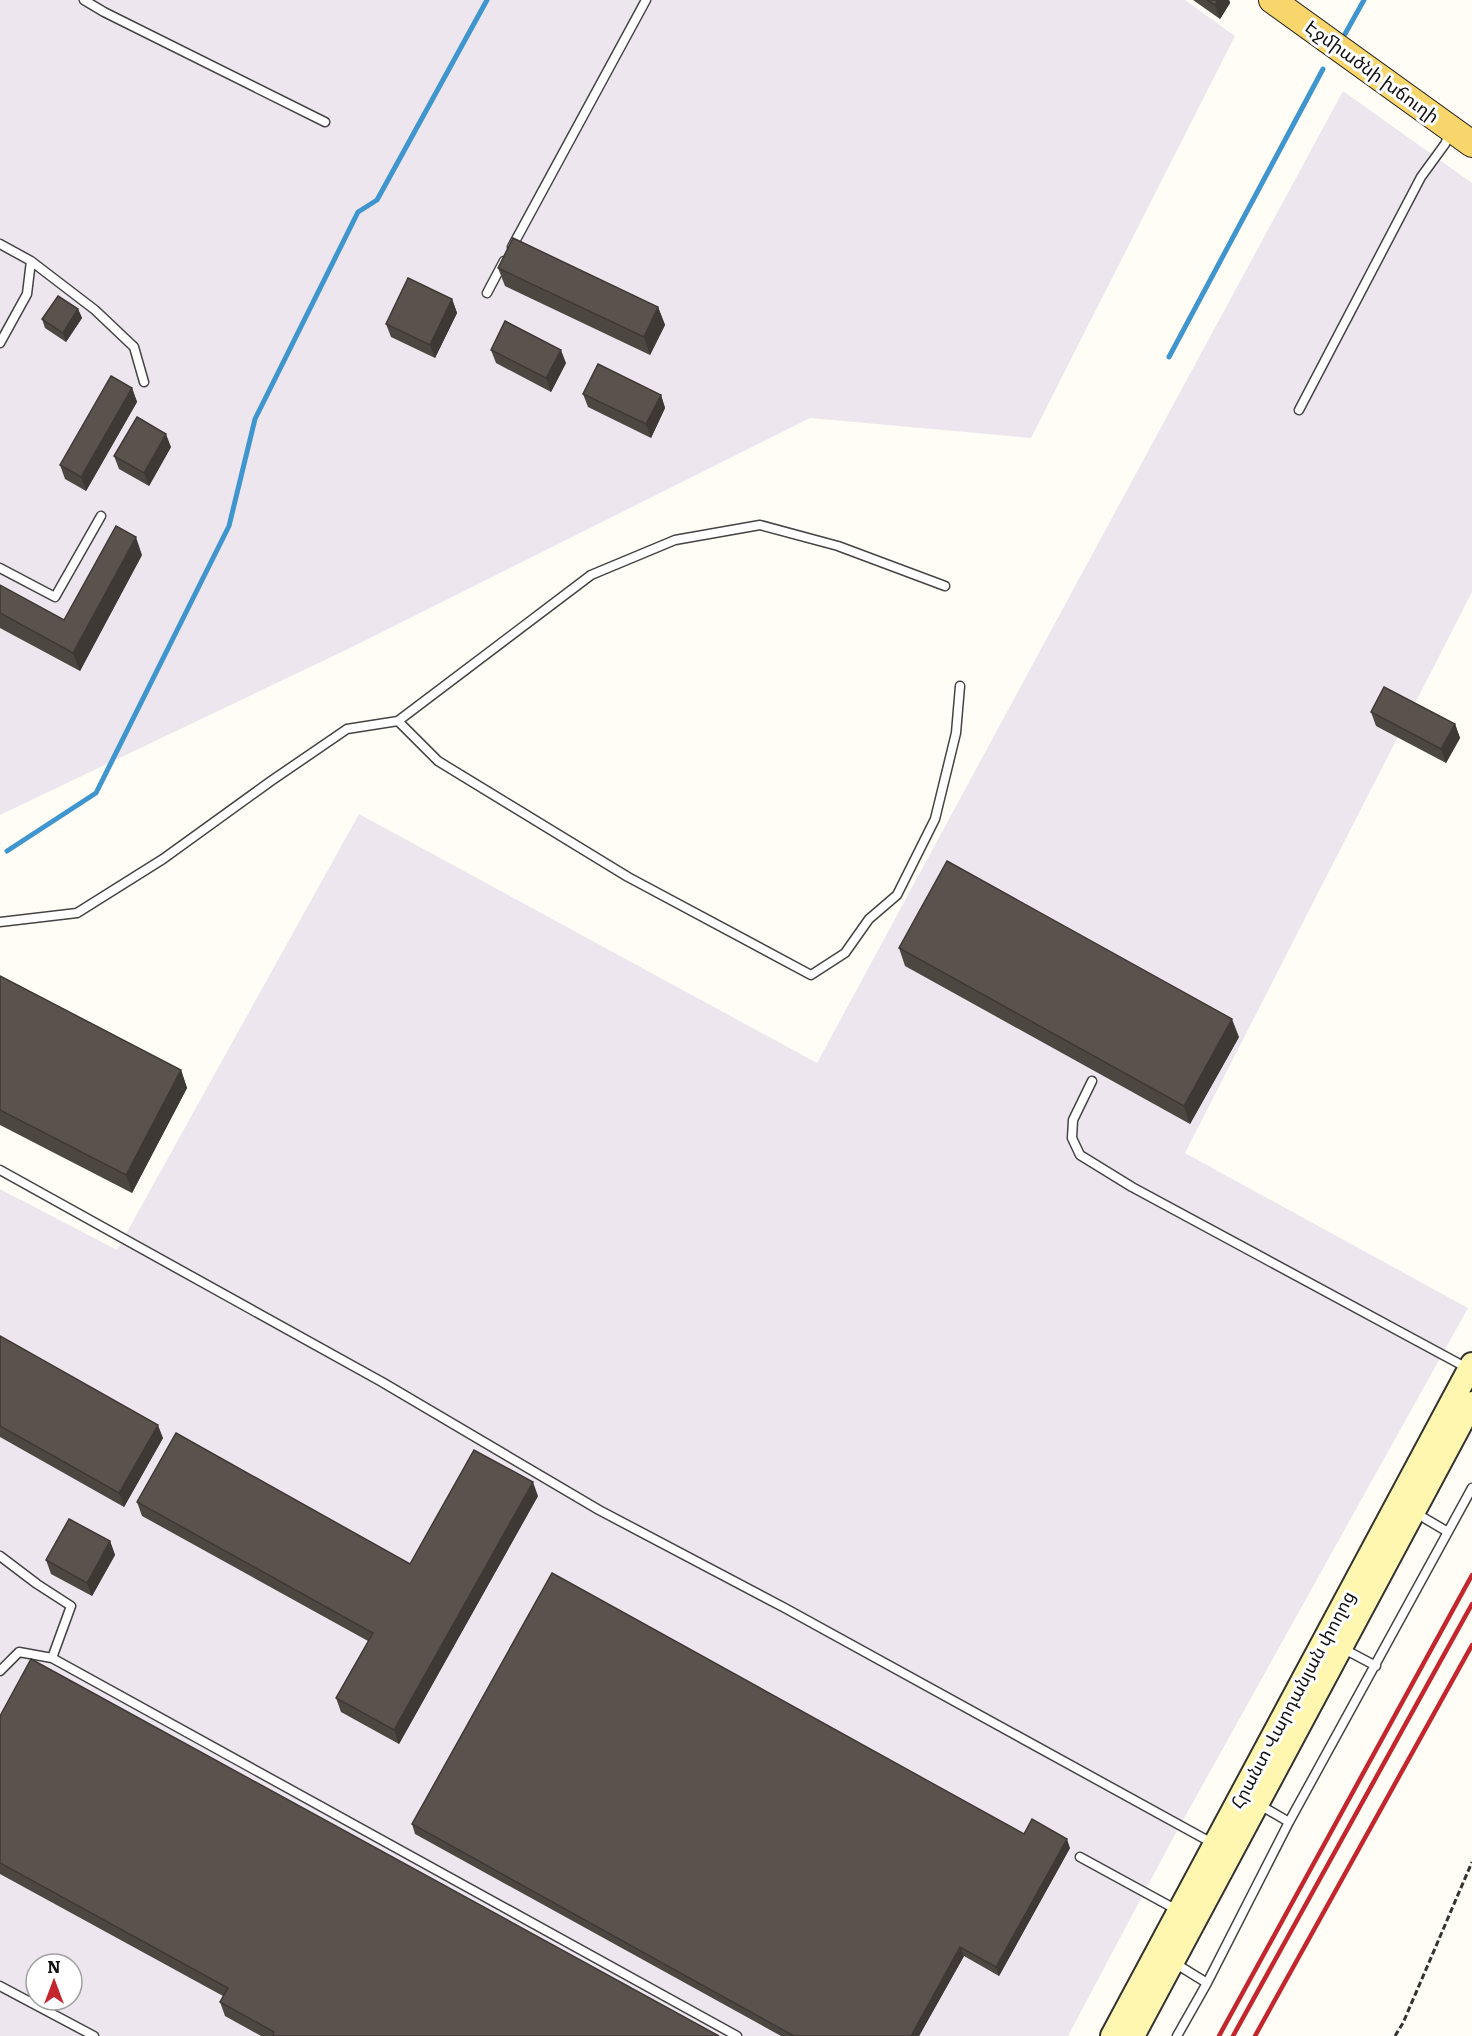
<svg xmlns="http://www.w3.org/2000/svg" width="1472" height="2036" font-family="Literata,'Noto Sans Armenian',serif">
<rect width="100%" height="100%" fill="#fffdf5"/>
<!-- industrial -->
<path fill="#eee6ef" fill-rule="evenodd" d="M 0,0 L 1185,0 L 1235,36 L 1031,438 L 810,418 L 348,649 L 0,815 Z
M 1343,91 L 1472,183 L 1472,592 L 1185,1153 L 1468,1308 L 1172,1840 L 1068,2036 L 0,2036 L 0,1189 L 117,1250 L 359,814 L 817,1063 ZM 36,1964 L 72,1964 L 72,2000 L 36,2000 Z"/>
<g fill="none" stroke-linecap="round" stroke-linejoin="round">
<!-- stream -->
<path stroke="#3f96cf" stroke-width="5" d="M 1345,34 L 1364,0
M 1169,357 L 1323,69
M 7,851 L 96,793 L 229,526 L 255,419 L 358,212 L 377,200 L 487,0"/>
<defs>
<path id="service" d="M 84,0 L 104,12 L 325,122
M 0,244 L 31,261 L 95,310 L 134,347 L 144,382
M 512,247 L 646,0
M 487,293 L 504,261
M 0,343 L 27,294 L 31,261
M 1299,410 L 1421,177 L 1445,144 L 1450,133
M 0,568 L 55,597 L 101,516
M 398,721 L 438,761 L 628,877 L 811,975 L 845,953 L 869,919 L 897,895 L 935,819 L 956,733 L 960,686
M 0,922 L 77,913 L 163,859 L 271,781 L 347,729 L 398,721 L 591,575 L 675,540 L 760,525 L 838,546 L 945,586
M 1092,1081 L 1073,1120 L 1072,1138 L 1080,1155 L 1132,1187 L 1469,1369
M 0,1170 L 382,1382 L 599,1510 L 783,1607 L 1214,1844
M 1414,1512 L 1448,1532
M 0,1556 L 37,1584 L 71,1606 L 52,1658
M 1342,1648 L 1376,1666
M 0,1671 L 19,1652 L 52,1658 L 737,2036
M 1258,1804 L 1289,1822
M 1080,1857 L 1177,1910
M 1173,1962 L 1207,1983
M 0,1986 L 94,2036
M 1177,2036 L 1207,1983 L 1289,1822 L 1472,1488"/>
<path id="secondary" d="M 1112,2036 L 1472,1364
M 1133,2036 L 1472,1403"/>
<path id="primary" d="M 1272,0 L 1472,144"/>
</defs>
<!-- service casing -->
<use href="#service" stroke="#444" stroke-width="11"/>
<!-- secondary casing -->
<use href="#secondary" stroke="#333" stroke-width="26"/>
<!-- primary casing -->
<use href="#primary" stroke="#222" stroke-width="28"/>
<!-- path -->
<path stroke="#333" stroke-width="3" stroke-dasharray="6 3" stroke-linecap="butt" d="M 1395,2036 L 1403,2023 L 1472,1862"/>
<!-- service -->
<use href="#service" stroke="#fff" stroke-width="8"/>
<!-- secondary -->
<use href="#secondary" stroke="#fff6b0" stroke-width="22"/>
<!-- primary -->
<use href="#primary" stroke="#f9d66b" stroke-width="26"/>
<!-- rail -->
<path stroke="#c4262e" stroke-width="4.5" d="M 1219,2036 L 1472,1575
M 1233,2036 L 1472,1604
M 1255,2036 L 1472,1645"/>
</g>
<!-- wall -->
<path fill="#4d4742" d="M 1193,0 L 1229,0 L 1230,3 L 1220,19 Z
M 498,268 L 658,307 L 665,325 L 650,355 L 505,286 Z
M 452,299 L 457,313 L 435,358 L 391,337 L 386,324 Z
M 78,309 L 82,318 L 66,342 L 45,328 L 42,319 Z
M 491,350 L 566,363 L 551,392 L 496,363 Z
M 132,388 L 137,402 L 86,491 L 65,479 L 60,465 Z
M 583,394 L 661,395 L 665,408 L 651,438 L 588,407 Z
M 171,447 L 149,486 L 119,469 L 114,456 Z
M 142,555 L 80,671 L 0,628 L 0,585 L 64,620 Z
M 1371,712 L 1455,724 L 1460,738 L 1446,763 L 1376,726 Z
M 899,948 L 1239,1037 L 1190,1124 L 905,966 Z
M 0,976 L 181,1070 L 187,1088 L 132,1193 L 0,1125 Z
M 0,1336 L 163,1438 L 124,1507 L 0,1437 Z
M 538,1496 L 399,1744 L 341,1712 L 336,1698 L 368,1641 L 142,1516 L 137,1502 L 410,1564 Z
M 110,1541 L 115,1555 L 92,1596 L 51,1574 L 46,1560 Z
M 0,1716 L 719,2036 L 261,2036 L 225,2016 L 220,2002 L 223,1996 L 0,1874 Z
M 412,1824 L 1024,1834 L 1070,1848 L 999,1976 L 964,1956 L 919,2036 L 781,2036 L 415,1834 Z"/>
<!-- shaded-wall -->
<path fill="#3f3936" d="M 1218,0 L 1229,0 L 1230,3 L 1220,19 L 1215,5 Z
M 452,299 L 457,313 L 435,358 L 430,345 Z
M 658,307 L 665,325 L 650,355 L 644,337 Z
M 78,309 L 82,318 L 66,342 L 63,333 Z
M 561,350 L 566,363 L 551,392 L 546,378 Z
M 132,388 L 137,402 L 86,491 L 81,477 Z
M 661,395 L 665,408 L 651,438 L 646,424 Z
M 166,434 L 171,447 L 149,486 L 144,473 Z
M 136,537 L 142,555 L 80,671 L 73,653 Z
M 1455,724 L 1460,738 L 1446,763 L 1441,749 Z
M 1232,1019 L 1239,1037 L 1190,1124 L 1184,1106 Z
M 181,1070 L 187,1088 L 132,1193 L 126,1175 Z
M 158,1425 L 163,1438 L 124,1507 L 119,1493 Z
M 533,1482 L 538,1496 L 399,1744 L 394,1730 Z
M 110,1541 L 115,1555 L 92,1596 L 87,1583 Z
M 1067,1839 L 1070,1848 L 999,1976 L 996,1967 Z
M 960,1947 L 964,1956 L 919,2036 L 911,2036 Z"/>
<!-- building -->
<path fill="#5a524d" stroke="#3f3936" stroke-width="1.5" d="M 1207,0 L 1218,0 L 1215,5 Z
M 513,238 L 658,307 L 644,337 L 498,268 Z
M 408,278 L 452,299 L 430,345 L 386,324 Z
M 58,296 L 78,309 L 63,333 L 42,319 Z
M 505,321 L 561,350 L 546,378 L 491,350 Z
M 598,364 L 661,395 L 646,424 L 583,394 Z
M 111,376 L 132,388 L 81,477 L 60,465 Z
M 137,417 L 166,434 L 144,473 L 114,456 Z
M 116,526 L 136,537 L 73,653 L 0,613 L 0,585 L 64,620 Z
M 1384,687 L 1455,724 L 1441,749 L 1371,712 Z
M 947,861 L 1232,1019 L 1184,1106 L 899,948 Z
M 0,976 L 181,1070 L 126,1175 L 0,1110 Z
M 0,1336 L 158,1425 L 119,1493 L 0,1426 Z
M 176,1433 L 410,1564 L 474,1450 L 533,1482 L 394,1730 L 336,1698 L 373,1633 L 137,1502 Z
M 69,1519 L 110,1541 L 87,1583 L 46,1560 Z
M 552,1573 L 1024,1834 L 1032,1819 L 1067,1839 L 996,1967 L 960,1947 L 911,2036 L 794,2036 L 412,1824 Z
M 31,1659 L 719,2036 L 273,2036 L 274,2032 L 220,2002 L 228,1988 L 0,1863 L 0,1716 Z"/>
<g text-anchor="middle" stroke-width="6" stroke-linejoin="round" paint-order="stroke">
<!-- street labels -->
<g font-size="18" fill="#111" stroke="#fff">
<text transform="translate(1372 72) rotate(36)" y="6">Էջմիածնի խճուղի</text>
<text transform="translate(1293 1700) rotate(-62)" y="6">Հրանտ Վարդանյան փողոց</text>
</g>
</g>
<!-- north arrow -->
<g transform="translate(54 1982)"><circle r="28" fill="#ffffff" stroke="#a0a0a0" stroke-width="1.5"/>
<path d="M0-4.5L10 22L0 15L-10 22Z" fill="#c4262e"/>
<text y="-9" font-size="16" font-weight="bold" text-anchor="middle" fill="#111111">N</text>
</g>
</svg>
